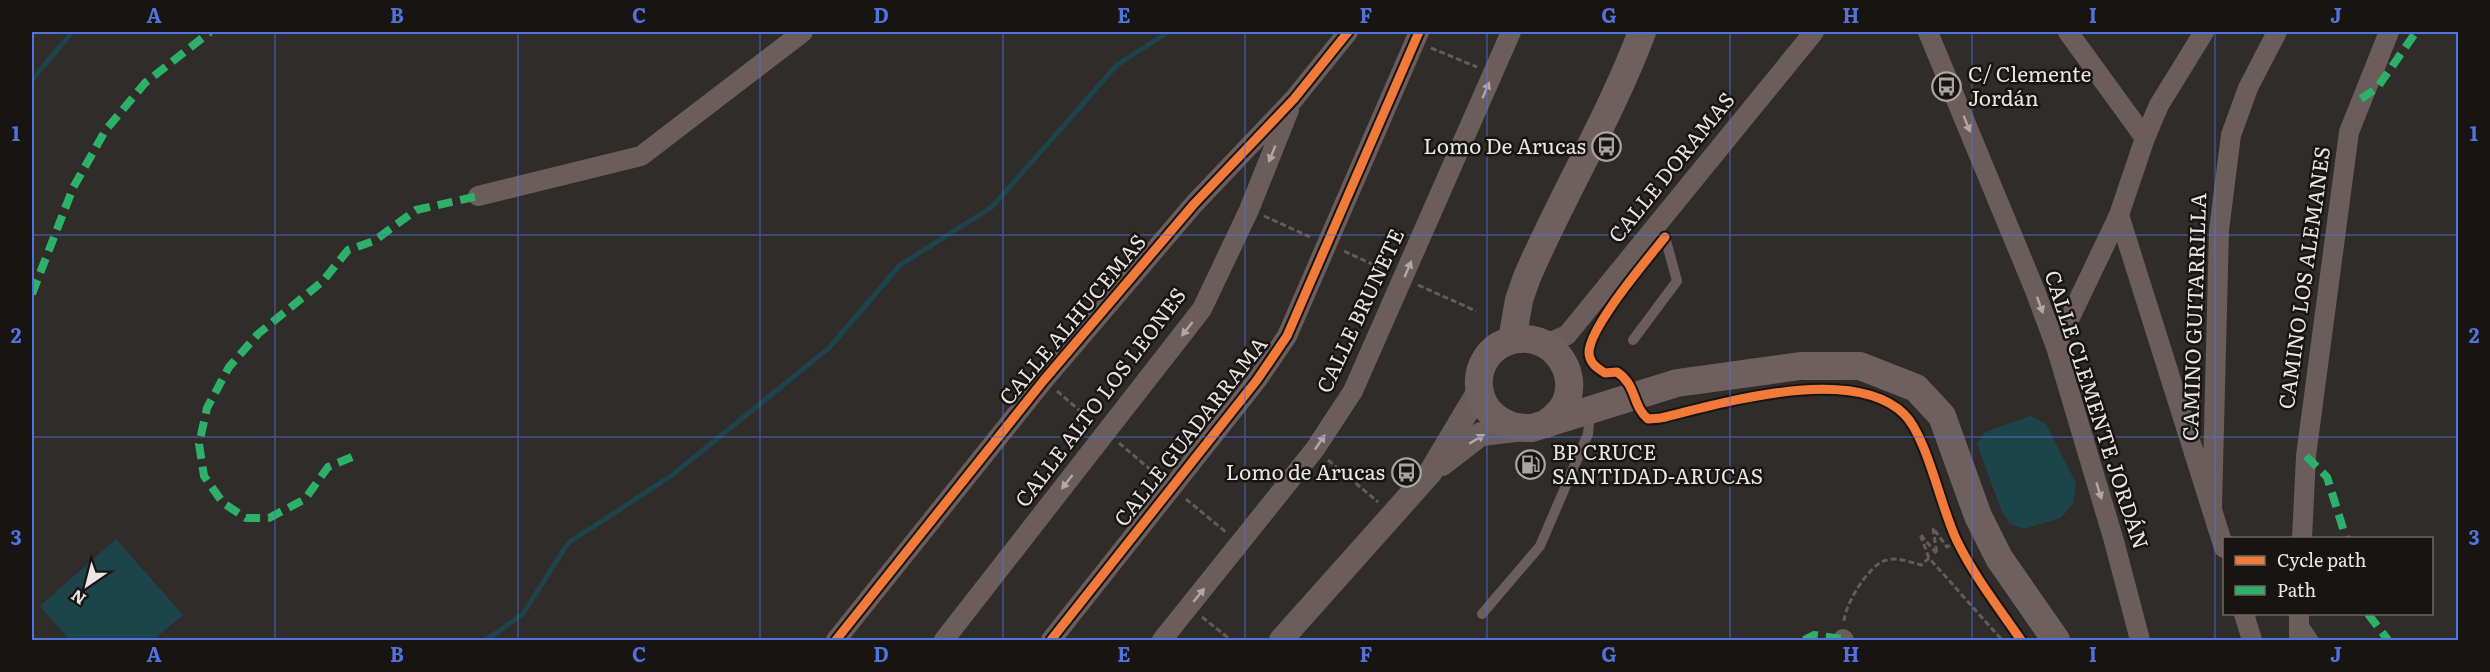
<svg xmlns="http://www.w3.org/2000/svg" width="2490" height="672" font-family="Literata,serif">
<rect width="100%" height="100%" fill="#2f2c29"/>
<!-- water -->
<path fill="#1e444b" d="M 2030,416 L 2046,424 L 2076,483 L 2073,504 L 2061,518 L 2024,529 L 2010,524 L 2002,512 L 1977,444 L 1985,432 Z
M 116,539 L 183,615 L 153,640 L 70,640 L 40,606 Z"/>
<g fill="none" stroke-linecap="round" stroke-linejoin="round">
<!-- stream -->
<path stroke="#1e444b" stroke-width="5" d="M 32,80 L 72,32
M 486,640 L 523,614 L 568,543 L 671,476 L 829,348 L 900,265 L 992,207 L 1117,65 L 1168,32"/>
<!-- path -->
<path stroke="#645b59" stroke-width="3" stroke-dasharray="6 3" stroke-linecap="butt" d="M 1431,48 L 1477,67
M 1264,216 L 1310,237
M 1344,251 L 1387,271
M 1418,285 L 1476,311
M 1057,391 L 1093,422
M 1119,443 L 1158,476
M 1328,460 L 1378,502
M 1186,499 L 1227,533
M 1929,558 L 1920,534 L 1937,554 L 1933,528 L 1947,547 L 1957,541
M 1202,617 L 1231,640
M 1844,621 C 1845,604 1870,563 1887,560 C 1898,557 1910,562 1921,565 L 1929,558 L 2002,640"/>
<!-- service -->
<path stroke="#6a5d5c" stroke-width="10" d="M 1633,340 L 1677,281 L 1665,237 L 1655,226
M 1482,614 L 1540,546 L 1588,434 L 1590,413
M 2301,621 L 2314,640"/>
<!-- minor -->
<path stroke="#6a5d5c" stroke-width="20" d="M 1928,32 L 2034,288 L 2056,347 L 2114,541 L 2140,640
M 2068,32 L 2145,138
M 478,196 L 641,156 L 803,32
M 2119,215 L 2224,548
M 1546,344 L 1567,335 L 1814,32
M 2056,347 L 2119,215 L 2145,138 L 2159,105 L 2204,32
M 2212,507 L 2219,230 L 2231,135 L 2248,88 L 2277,32
M 2302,538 L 2306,456 L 2349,132 L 2389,32
M 2244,614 L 2252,640
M 1843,639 L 1844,640
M 836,640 L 1044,380 L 1194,204 L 1294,99 L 1348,32
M 944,640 L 1202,309 L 1249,210 L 1289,110
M 1051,640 L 1257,380 L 1287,336 L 1419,32
M 1162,640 L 1315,449 L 1353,391 L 1511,32
M 2299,640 L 2299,614"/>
<!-- tertiary -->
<path stroke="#6a5d5c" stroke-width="24" d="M 1442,464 L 1481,434 L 1526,429
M 1281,640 L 1430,473 L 1479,391"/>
<!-- secondary -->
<path stroke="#6f605f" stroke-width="28" d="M 1512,340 L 1519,300 L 1527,277 C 1563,194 1610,117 1642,32
M 1546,424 C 1553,418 1560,413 1565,404 C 1581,370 1549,331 1513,340 C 1462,352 1468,430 1532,428 L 1677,383 L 1800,366 L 1860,366 L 1916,388 L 1942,416 L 1978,516 L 1999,558 L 2056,640"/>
<!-- quiet -->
<path stroke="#2db169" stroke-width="8" stroke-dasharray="15 8" stroke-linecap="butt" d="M 2361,99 L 2377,88 L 2416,32
M 32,294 L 73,188 L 105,131 L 145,83 L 210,32
M 2306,456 L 2327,477 L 2346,538
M 352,457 L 328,467 L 305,499 L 269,518 L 246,518 L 223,503 L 204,476 L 199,444 L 207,408 L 229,367 L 258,334 L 323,281 L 348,250 L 374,241 L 416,210 L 478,196
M 2368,614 L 2388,640
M 1804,640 L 1814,635 L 1843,639"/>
<defs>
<path id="cycleway" d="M 1665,237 C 1647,260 1590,326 1589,352 C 1589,363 1597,368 1605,373 L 1617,372 C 1637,385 1632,406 1648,419 L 1661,418 C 1723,403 1852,364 1904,414 C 1927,436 1941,509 1957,541 C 1974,576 1999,608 2021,640
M 836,640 L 1044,380 L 1194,204 L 1294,99 L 1348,32
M 1051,640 L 1257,380 L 1287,336 L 1419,32"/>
</defs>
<!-- cycleway casing -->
<use href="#cycleway" stroke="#171412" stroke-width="13"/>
<!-- cycleway -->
<use href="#cycleway" stroke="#f17a3a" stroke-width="9"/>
</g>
<!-- one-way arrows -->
<defs><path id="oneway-solid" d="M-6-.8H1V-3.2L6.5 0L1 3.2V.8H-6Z" transform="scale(1.5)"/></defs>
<g fill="#b1a8a6">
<use href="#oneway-solid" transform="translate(1486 90) rotate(-67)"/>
<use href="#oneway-solid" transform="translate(1967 124) rotate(68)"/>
<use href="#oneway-solid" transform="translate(1272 154) rotate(112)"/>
<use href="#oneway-solid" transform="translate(1408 269) rotate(-67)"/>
<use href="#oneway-solid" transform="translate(2040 305) rotate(70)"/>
<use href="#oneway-solid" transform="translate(1187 329) rotate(128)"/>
<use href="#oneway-solid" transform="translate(1477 439) rotate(-31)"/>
<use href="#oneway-solid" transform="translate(1320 442) rotate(-56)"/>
<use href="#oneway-solid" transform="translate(1067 482) rotate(128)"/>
<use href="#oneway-solid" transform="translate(2099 491) rotate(73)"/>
<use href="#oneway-solid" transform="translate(1199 595) rotate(-51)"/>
</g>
<!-- grid -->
<path fill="none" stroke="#5074db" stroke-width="1.5" stroke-opacity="0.55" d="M 275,32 L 275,640M 518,32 L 518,640M 760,32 L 760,640M 1003,32 L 1003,640M 1245,32 L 1245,640M 1487,32 L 1487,640M 1730,32 L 1730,640M 1972,32 L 1972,640M 2215,32 L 2215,640M 32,235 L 2458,235M 32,437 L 2458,437"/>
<!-- icons -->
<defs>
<symbol id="bus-ring" viewBox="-11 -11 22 22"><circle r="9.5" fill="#171412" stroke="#a9a5a2" stroke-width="1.5"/><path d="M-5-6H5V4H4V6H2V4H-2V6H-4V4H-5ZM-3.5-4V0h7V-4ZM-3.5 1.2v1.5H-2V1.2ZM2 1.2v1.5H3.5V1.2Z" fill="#a9a5a2"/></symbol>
<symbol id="fuel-ring" viewBox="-11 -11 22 22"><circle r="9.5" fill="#171412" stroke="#a9a5a2" stroke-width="1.5"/><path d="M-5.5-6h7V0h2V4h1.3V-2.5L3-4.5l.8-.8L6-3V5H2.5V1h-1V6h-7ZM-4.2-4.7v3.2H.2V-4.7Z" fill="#a9a5a2"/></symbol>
</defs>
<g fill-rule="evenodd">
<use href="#bus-ring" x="1930" y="70" width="33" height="33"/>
<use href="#bus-ring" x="1590" y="130" width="33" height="33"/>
<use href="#fuel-ring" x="1514" y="448" width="33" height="33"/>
<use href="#bus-ring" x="1390" y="456" width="33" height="33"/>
</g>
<g text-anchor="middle" stroke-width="5" stroke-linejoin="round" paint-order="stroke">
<!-- poi labels -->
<g font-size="21" fill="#ebe6e3" stroke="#171412" text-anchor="start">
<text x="1968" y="82">C/ Clemente<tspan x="1968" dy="24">Jordán</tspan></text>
<text x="1586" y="154" text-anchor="end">Lomo De Arucas</text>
<text x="1552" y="460">BP CRUCE<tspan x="1552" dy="24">SANTIDAD-ARUCAS</tspan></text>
<text x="1385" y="480" text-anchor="end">Lomo de Arucas</text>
</g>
<!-- street labels -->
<g font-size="21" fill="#ebe6e3" stroke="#171412">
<text transform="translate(1672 168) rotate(-51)" y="7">CALLE DORAMAS</text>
<text transform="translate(2305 278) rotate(-82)" y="7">CAMINO LOS ALEMANES</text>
<text transform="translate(1361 311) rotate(-65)" y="7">CALLE BRUNETE</text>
<text transform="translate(2195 317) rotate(-88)" y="7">CAMINO GUITARRILLA</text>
<text transform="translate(1073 320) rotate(-50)" y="7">CALLE ALHUCEMAS</text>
<text transform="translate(1101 398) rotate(-53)" y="7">CALLE ALTO LOS LEONES</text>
<text transform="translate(2096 410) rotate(72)" y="7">CALLE CLEMENTE JORDÁN</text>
<text transform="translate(1191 432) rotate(-52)" y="7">CALLE GUADARRAMA</text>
</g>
</g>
<!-- border -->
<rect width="2490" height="672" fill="none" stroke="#171412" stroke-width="66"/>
<!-- legend -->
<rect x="2223" y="537" width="210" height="78" fill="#171412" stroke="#6c6866" stroke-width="1.5"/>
<rect x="2235" y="556" width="30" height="9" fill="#f17a3a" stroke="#6c6866" stroke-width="1.5"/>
<text x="2277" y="567" font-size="18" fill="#ebe6e3">Cycle path</text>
<rect x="2235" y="586" width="30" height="9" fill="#2db169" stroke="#6c6866" stroke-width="1.5"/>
<text x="2277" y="597" font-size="18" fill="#ebe6e3">Path</text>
<!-- north arrow -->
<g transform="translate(87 585) rotate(215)" stroke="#171412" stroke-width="4.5" paint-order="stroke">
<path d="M0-4.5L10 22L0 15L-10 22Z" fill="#ebe6e3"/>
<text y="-9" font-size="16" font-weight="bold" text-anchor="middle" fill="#ebe6e3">N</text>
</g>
<rect x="33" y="33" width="2424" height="606" fill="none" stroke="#5074db" stroke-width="2"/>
<g font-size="20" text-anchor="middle" font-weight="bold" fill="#5074db">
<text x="154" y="23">A</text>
<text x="397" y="23">B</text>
<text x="639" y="23">C</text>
<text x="881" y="23">D</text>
<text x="1124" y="23">E</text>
<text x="1366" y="23">F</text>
<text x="1609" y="23">G</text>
<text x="1851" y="23">H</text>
<text x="2093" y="23">I</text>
<text x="2336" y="23">J</text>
<text x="16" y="141">1</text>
<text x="2474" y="141">1</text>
<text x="16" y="343">2</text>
<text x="2474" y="343">2</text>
<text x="16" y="545">3</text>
<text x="2474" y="545">3</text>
<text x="154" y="662">A</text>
<text x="397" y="662">B</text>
<text x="639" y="662">C</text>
<text x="881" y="662">D</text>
<text x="1124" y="662">E</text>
<text x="1366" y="662">F</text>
<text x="1609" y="662">G</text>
<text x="1851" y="662">H</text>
<text x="2093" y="662">I</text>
<text x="2336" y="662">J</text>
</g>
</svg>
